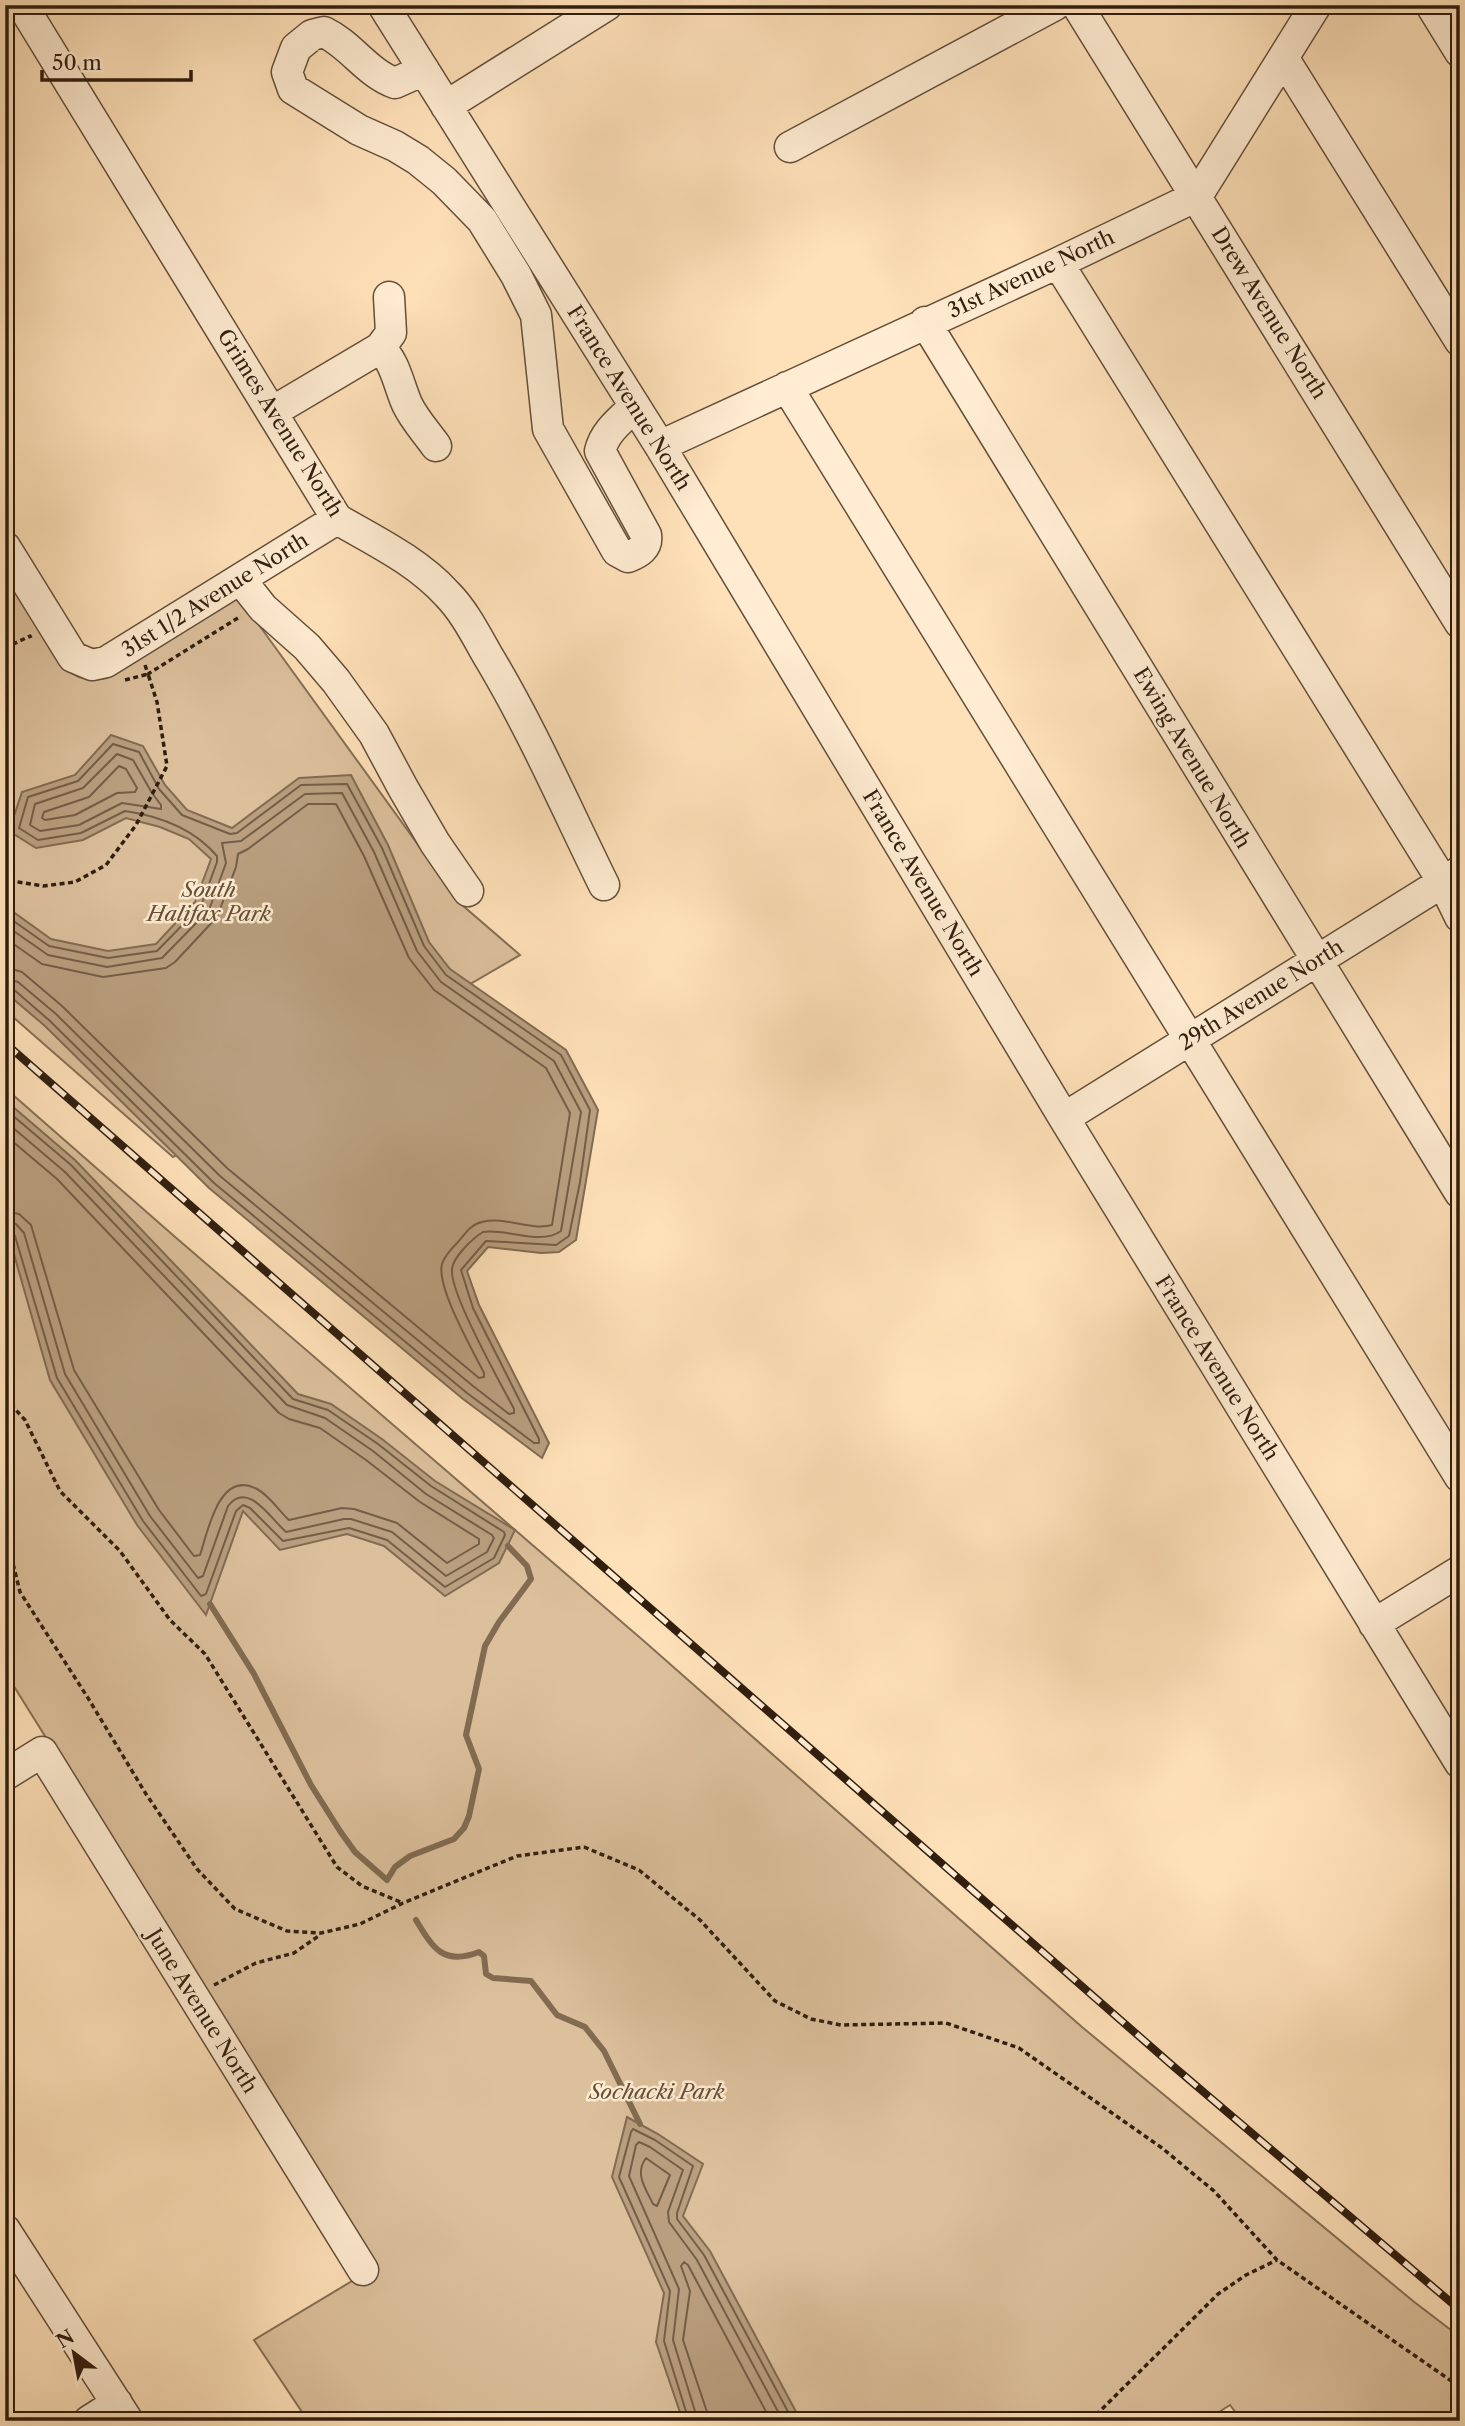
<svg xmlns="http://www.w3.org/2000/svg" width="1465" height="2426" font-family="'Libre Caslon Text',serif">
<rect width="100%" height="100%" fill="#ffe1b9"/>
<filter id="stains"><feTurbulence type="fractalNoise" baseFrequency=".00286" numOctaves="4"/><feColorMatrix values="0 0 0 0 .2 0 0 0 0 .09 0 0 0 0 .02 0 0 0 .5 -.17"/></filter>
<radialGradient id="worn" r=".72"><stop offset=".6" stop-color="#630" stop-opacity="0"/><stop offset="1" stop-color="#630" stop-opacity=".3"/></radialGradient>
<!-- green -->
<path fill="#dcc09c" stroke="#866f56" stroke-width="2" d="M 5,570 L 63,668 L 79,677 L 94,680 L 107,678 L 238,596 L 461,904 L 520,955 L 173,1157 L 5,1010 Z
M 5,1088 L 174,1236 L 645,1642 L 1082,2027 L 1413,2301 L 1460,2337 L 1460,2421 L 1242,2421 L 1230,2405 L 1205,2421 L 308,2421 L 254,2340 L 357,2278 L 111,1842 L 5,1672 Z"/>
<!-- water -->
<path fill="#b99f7f" stroke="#826b52" stroke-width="2" d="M 111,735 L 143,746 L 165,785 L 187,810 L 232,828 L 299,778 L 351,775 L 388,845 L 429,942 L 450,969 L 566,1050 L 598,1110 L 576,1240 L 559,1252 L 541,1253 L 488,1247 L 467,1271 L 479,1305 L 549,1443 L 542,1458 L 463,1399 L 209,1188 L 45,1026 L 5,992 L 5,906 L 51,939 L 108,951 L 156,944 L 195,902 L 211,859 L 189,839 L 160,827 L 126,818 L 83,840 L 36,848 L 9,831 L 22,792 L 75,775 Z
M 5,1100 L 75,1160 L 298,1394 L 331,1404 L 382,1439 L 435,1481 L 515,1530 L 499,1563 L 445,1596 L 384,1546 L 347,1534 L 280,1550 L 243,1511 L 206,1615 L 137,1525 L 50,1380 L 5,1223 Z
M 627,2117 L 658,2134 L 703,2164 L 683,2216 L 710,2251 L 801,2421 L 683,2421 L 656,2342 L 664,2293 L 612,2177 Z"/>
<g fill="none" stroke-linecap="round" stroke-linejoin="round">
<!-- shore -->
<path stroke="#745e47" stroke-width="2" d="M 117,754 L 133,760 L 152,793 L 161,805 L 161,809 L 122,803 L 79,825 L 40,831 L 30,825 L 35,804 L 83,788 Z
M 119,766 L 126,769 L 137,788 L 135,792 L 117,793 L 75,815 L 45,820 L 42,818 L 44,812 L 89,797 Z
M 5,915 L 49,946 L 108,958 L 157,951 L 201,906 L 217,862 L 217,856 C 194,829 159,816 125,811 L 81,833 L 38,840 L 19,828 L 28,797 L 78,781 L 113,744 L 139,752 L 159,789 L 182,815 L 230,834 L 237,833 L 301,785 L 347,784 L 382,848 L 424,946 L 446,975 L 561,1055 L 590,1110 L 580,1182 L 569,1236 L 556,1245 L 486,1241 L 461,1270 L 473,1308 L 539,1439 L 539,1443 L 534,1443 L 467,1393 L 214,1183 L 50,1021 L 12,988 L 5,987
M 5,925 L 48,955 L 107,967 L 162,958 L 209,910 L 226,863 L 222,843 L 241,841 L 305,794 L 342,793 L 374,852 L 417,951 L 441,982 L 554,1061 L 581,1112 L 561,1231 C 540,1246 507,1228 483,1232 C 473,1238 453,1257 452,1269 C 449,1292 501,1384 514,1409 L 514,1413 L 509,1414 L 473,1386 L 220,1176 L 56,1014 L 18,982 L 5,978
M 5,938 L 42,964 L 103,977 L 166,968 L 175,962 L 217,917 L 236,867 L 238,854 L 248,849 L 308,804 L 336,804 L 364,856 L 409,958 L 434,990 L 546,1068 L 570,1113 L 552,1225 C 530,1231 505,1216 482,1222 C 471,1224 465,1234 458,1242 C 452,1248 445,1255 442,1264 C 436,1287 473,1351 484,1373 L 484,1377 L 479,1378 L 227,1168 L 62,1006 L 22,972 L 5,967
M 5,1109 L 71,1165 L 293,1399 L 328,1410 L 378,1444 L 431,1486 L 504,1532 L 505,1535 L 494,1558 L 445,1587 L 387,1540 L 349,1528 L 283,1541 L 250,1508 L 243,1505 L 236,1511 L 206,1594 L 201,1596 L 143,1521 L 57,1378 L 15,1236 L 12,1231 L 5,1230
M 5,1121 L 65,1172 L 287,1405 L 325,1418 L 373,1451 L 426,1494 L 492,1535 L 494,1538 L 487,1552 L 446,1576 L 392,1532 L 351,1519 L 344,1519 L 286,1532 C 271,1519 248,1480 228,1506 L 203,1576 L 198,1578 L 150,1516 L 65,1374 L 24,1233 L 16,1224 L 5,1221
M 5,1135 L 57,1179 L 279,1413 L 289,1419 L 320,1428 L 366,1460 L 420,1502 L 479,1539 L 479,1544 L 447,1563 L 397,1523 L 354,1509 L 342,1508 L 289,1520 C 279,1511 270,1496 257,1489 C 219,1469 208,1531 200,1555 L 194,1556 L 159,1510 L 74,1370 L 31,1225 L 19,1214 L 5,1211
M 646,2158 L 670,2175 L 657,2206 L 653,2204 C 646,2189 634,2174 646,2158 Z
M 689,2421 L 664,2341 L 670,2291 L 619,2177 L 631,2132 L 633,2129 L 655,2140 L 693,2166 L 677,2213 L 677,2219 L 704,2255 L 793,2421
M 698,2421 L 673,2340 L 679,2289 L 629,2176 L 636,2145 L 639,2142 L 650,2147 L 683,2170 L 668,2212 L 669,2222 L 697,2260 L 783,2421
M 708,2421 L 707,2412 L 683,2340 L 690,2291 L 681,2266 L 684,2262 L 688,2265 L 771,2421"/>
<!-- stream -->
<path stroke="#826b52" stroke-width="6" d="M 210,1604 L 254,1674 L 311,1785 L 340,1831 L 355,1852 L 387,1880 L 395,1867 L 410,1856 L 454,1839 L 464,1828 L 469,1816 L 479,1769 L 466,1735 L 485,1646 L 499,1622 L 531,1579 L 527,1566 L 508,1546
M 416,1920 C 433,1948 443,1966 479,1952 L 484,1956 L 486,1974 L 493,1978 L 531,1981 L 557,2015 L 585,2027 L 604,2051 L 640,2124"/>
<defs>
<path id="minor" d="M 22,5 L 337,519 C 375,541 417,561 447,594 C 464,611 476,635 488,656 C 532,729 566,808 604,885
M 383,5 L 660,446 L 1064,1118 L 1460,1763
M 1077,5 L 1460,623
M 1431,5 L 1460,52
M 1284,59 L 1460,341
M 424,70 L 395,83 C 367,73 351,45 324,32 L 312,35 L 296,48 L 287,72 L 293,89 L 359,130 L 395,146 L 418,160 L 444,181 L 482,220 L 516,275 L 536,315 L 548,429 L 617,551 L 628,557 C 638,553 648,548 646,535 L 600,451 C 605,431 621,420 635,406
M 446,106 L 607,5
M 790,147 L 1055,5
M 1058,263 L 1443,882 L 1460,917
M 925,322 L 1460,1193
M 380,348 L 391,333 L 389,297
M 787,387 L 1460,1477
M 272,412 L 380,348 C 395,361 399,386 407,404 C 414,419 426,432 436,446
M 660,446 L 1058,263 L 1197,196 L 1316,5
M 5,547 L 73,657 L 92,665 L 106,662 L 337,519
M 240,579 L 263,608 L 307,647 L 336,681 L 374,734 L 403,788 L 435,843 L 468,891
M 1064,1118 L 1459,872
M 1374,1624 L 1460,1571
M 5,1775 L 42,1752 L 363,2270
M 5,2230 L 128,2421
M 89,2421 L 117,2403"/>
</defs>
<!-- minor casing -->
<use href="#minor" stroke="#644f3a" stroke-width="33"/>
<!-- path -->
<path stroke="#301e0f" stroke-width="3.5" stroke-dasharray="5 3.5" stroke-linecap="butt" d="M 5,648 L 30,636 L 31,638
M 145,665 L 148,674 L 241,616
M 5,872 L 12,881 L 43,886 L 75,882 L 106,865 L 136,825 L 167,766 L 157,702 L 148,674 L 125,680
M 5,1398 L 25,1420 L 60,1491 L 120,1551 L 170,1620 L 205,1654 L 337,1867 L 362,1886 L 403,1903
M 5,1531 L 20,1592 L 88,1698 L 146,1794 L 197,1869 L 235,1909 L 287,1931 L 321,1933 L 360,1924 L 403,1903 L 517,1856 L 584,1847 L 639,1870 L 700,1920 L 775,2001 L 811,2019 L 841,2025 L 946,2023 L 1019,2048 L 1162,2148 L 1214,2191 L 1277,2260 L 1460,2387
M 214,1985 L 256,1963 L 294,1953 L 320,1935
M 1090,2421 L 1218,2294 L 1246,2275 L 1277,2260"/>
<!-- minor -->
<use href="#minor" stroke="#ffecd2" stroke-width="30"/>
<defs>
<path id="rail" d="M 5,1043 L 1173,2066 L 1460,2310"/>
</defs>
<!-- rail casing -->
<use href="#rail" stroke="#301e0f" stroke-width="8"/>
<!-- rail -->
<use href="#rail" stroke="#ffecd2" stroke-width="5" stroke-dasharray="16" stroke-linecap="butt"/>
</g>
<g text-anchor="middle" stroke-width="5" stroke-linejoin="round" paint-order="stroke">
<!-- street labels -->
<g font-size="21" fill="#301e0f" stroke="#ffecd2">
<text transform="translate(1031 274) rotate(-25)" y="7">31st Avenue North</text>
<text transform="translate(1269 313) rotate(58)" y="7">Drew Avenue North</text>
<text transform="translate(629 398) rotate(58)" y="7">France Avenue North</text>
<text transform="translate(280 423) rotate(58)" y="7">Grimes Avenue North</text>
<text transform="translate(215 595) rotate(-32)" y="7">31st 1/2 Avenue North</text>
<text transform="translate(1192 758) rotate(59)" y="7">Ewing Avenue North</text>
<text transform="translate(923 883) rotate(59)" y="7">France Avenue North</text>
<text transform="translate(1261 995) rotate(-32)" y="7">29th Avenue North</text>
<text transform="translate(1217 1368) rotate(58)" y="7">France Avenue North</text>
<text transform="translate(202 2011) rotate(58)" y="7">June Avenue North</text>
</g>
<!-- park labels -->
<g font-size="21" font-style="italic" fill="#644f39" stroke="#ffecd2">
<text x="209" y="897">South<tspan x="209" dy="24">Halifax Park</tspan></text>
<text x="657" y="2099">Sochacki Park</text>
</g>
</g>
<!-- margin -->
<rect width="1465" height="2426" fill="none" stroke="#ffe1b9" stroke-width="28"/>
<rect x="7" y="7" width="1451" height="2412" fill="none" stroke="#301e0f" stroke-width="3.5"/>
<rect x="14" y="14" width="1437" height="2398" fill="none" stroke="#301e0f" stroke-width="2"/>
<!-- north arrow -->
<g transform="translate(74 2353) rotate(328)" stroke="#ffecd2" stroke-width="5" paint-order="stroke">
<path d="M0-5L12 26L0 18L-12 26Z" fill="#301e0f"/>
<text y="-10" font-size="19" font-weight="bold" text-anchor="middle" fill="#301e0f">N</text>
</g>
<!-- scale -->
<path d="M42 70v10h149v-10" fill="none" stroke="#301e0f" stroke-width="3.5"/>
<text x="52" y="70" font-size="21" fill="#301e0f" stroke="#ffecd2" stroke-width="5" paint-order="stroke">50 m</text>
<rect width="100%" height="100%" filter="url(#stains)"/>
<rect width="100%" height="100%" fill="url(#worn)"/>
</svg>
